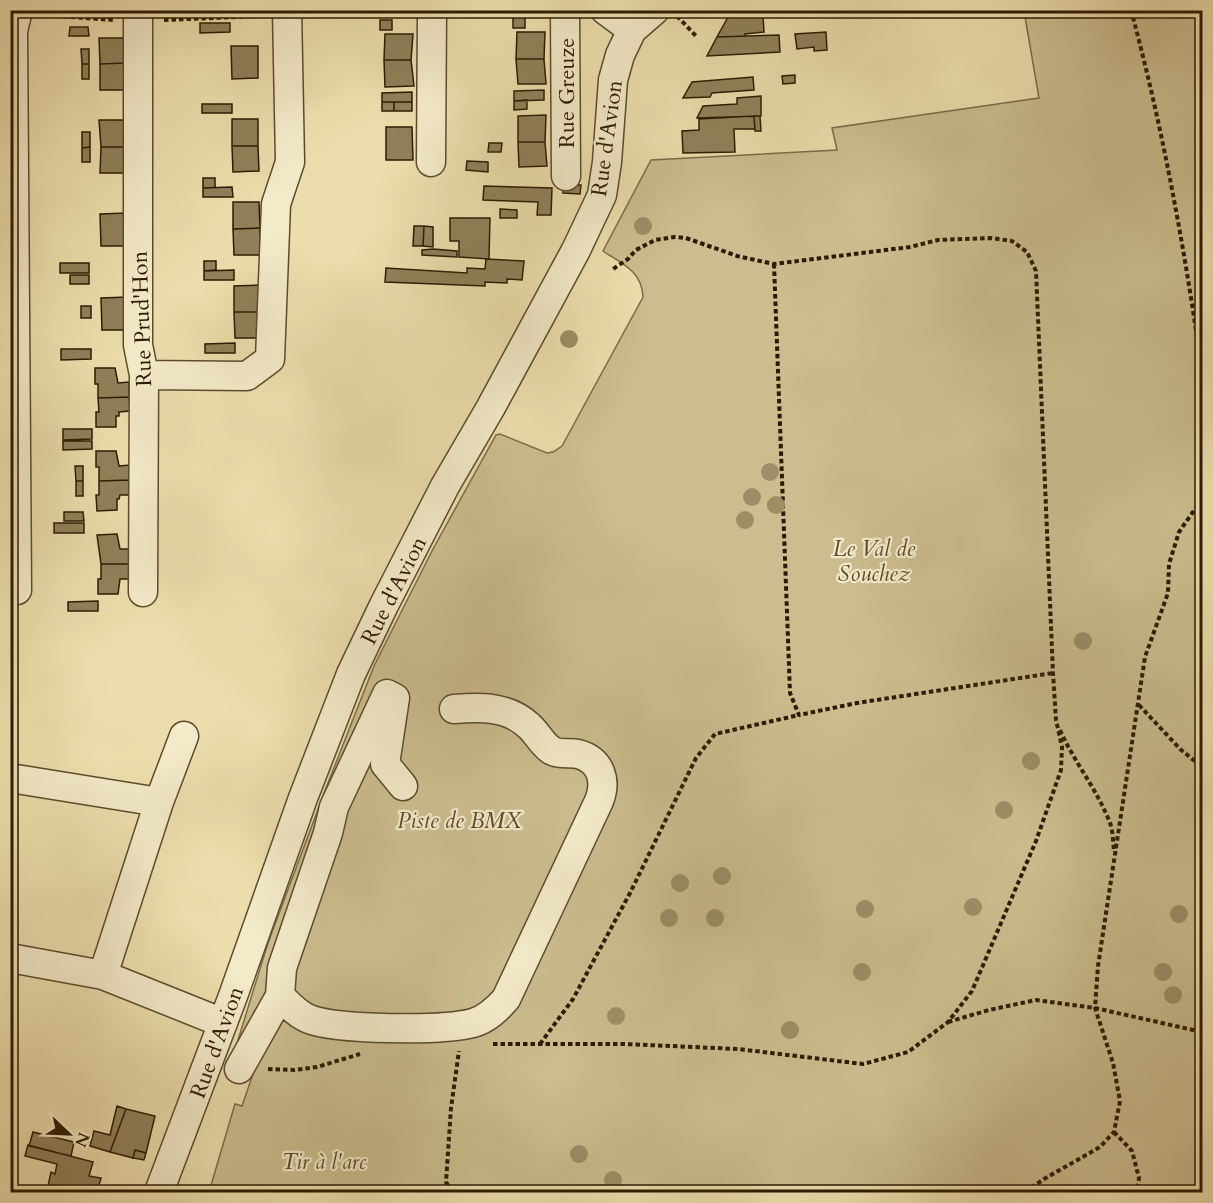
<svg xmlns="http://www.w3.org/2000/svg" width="1213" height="1203" font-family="Cardo,serif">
<rect width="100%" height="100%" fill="#ecdeac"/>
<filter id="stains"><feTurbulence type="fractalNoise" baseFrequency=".00333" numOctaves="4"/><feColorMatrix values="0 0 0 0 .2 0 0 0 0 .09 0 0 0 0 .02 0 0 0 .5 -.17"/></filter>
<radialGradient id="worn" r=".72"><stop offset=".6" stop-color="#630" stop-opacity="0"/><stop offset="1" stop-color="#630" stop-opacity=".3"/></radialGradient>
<!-- green -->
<path fill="#cbbd8f" stroke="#7c6c48" stroke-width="1.5" d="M 1024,11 L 1202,11 L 1202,1192 L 209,1192 L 235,1104 L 242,1106 L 256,1065 L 238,1040 L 268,943 L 326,788 L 374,666 L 433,549 L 496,435 L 500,434 L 547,453 L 553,452 L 562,446 L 643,297 C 642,271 622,264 603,251 L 651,160 L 837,150 L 832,128 L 1039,98 Z"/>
<!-- building -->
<path fill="#90805a" stroke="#2c1b02" stroke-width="1.5" d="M 732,10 L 777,10 L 778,15 L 763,16 L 764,32 L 745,34 L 745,36 L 717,37 Z
M 513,17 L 525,17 L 525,28 L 513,28 Z
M 380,20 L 392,20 L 392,30 L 380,30 Z
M 200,23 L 230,23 L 230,32 L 200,33 Z
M 70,27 L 88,27 L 89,36 L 69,36 Z
M 517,32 L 545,32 L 544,59 L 516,59 Z
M 826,32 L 827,50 L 814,51 L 814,47 L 797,49 L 795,34 Z
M 385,34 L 413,34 L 411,60 L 384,60 Z
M 779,35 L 780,52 L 707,56 L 717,37 Z
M 99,38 L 125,38 L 126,63 L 100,64 Z
M 231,46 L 258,46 L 258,78 L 232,79 Z
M 81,49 L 89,49 L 89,64 L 82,64 Z
M 516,59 L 544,59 L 546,84 L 518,84 Z
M 384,60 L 411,60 L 414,86 L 385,87 Z
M 126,63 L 126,90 L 100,90 L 100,64 Z
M 82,64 L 89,64 L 89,79 L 82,79 Z
M 795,75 L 795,83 L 783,84 L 782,76 Z
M 753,77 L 754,90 L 712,93 L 710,97 L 683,98 L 692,82 Z
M 544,90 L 544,100 L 514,101 L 514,91 Z
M 412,92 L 412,102 L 382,102 L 382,93 Z
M 761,96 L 761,116 L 697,118 L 703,106 L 737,104 L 737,98 Z
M 527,100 L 527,109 L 514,110 L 514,101 Z
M 382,102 L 394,102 L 394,111 L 382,111 Z
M 394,102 L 412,102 L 412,111 L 394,111 Z
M 202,104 L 232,104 L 232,113 L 202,113 Z
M 546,115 L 545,142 L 518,142 L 518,116 Z
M 754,116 L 755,129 L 734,129 L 735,152 L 683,153 L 682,131 L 699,130 L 699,119 Z
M 754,116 L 760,116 L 761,131 L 755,131 Z
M 232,119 L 258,119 L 258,146 L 232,146 Z
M 99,120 L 126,120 L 127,147 L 101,147 Z
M 386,127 L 412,127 L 413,160 L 386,160 Z
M 82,132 L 90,132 L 90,147 L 82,148 Z
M 518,142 L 545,142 L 547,166 L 519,167 Z
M 489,143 L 502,143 L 501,152 L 488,152 Z
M 232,146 L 258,146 L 259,171 L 233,172 Z
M 90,147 L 90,162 L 82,162 L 82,148 Z
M 101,147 L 127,147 L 127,173 L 100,173 Z
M 467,161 L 488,162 L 488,172 L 466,170 Z
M 203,178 L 215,178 L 215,188 L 203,188 Z
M 563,185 L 581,185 L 580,194 L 563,193 Z
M 484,186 L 552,188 L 551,215 L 537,215 L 538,202 L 483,200 Z
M 232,187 L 233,197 L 203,197 L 203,188 Z
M 233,202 L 259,202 L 260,228 L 233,229 Z
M 500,209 L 517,210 L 517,218 L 500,218 Z
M 127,213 L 128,246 L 101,246 L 100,214 Z
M 450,218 L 490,218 L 489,259 L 459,257 L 459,241 L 450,241 Z
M 414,226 L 424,226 L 423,246 L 413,246 Z
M 424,226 L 433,227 L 433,247 L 423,246 Z
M 260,228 L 260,255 L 234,255 L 233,229 Z
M 433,249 L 457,251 L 457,257 L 422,255 L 422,250 Z
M 486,259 L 524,261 L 522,280 L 507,279 L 507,283 L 485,282 L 485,286 L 385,282 L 386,268 L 467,273 L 467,268 L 485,269 Z
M 204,261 L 216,261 L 216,270 L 204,271 Z
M 60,263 L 89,263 L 89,273 L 60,273 Z
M 234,270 L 234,280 L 204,280 L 204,271 Z
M 70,275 L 89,275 L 89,284 L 70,284 Z
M 260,285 L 261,312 L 234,312 L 234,286 Z
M 128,297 L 129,330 L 102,330 L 101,298 Z
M 81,306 L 91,306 L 91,318 L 81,318 Z
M 234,312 L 261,312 L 261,338 L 235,338 Z
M 235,343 L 235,353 L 205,353 L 205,344 Z
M 61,349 L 91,349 L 91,359 L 61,360 Z
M 95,368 L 115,368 L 118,383 L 129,382 L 129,397 L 98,398 L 98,384 L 95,384 Z
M 129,397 L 130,411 L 119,412 L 119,416 L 116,416 L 116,427 L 96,427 L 96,412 L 99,412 L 98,398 Z
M 63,429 L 92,429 L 92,439 L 63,440 Z
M 63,441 L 92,441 L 92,449 L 63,450 Z
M 96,451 L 116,451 L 119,466 L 130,465 L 130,480 L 99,481 L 99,467 L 96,467 Z
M 75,466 L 83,466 L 83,481 L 76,481 Z
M 130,480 L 131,495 L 120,495 L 119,499 L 117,499 L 117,510 L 97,511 L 96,495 L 99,495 L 99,481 Z
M 76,481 L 83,481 L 83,496 L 76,496 Z
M 64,512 L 83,512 L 84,521 L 64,521 Z
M 54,523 L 84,523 L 84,533 L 54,533 Z
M 117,534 L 120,549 L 132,549 L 132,564 L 101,564 L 97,535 Z
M 101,564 L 132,564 L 132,579 L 120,579 L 118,594 L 98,594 L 98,579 L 101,579 Z
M 98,601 L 98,611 L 68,611 L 68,602 Z
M 117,1106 L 126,1109 L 110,1152 L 90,1146 L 94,1131 L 110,1135 Z
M 126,1109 L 155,1116 L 146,1153 L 135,1150 L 133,1158 L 110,1152 Z
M 33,1132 L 74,1142 L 71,1156 L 29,1146 Z
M 28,1145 L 93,1162 L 89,1176 L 101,1178 L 97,1192 L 68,1192 L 68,1190 L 48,1186 L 51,1172 L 55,1174 L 57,1164 L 25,1156 Z
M 135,1150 L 146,1153 L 144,1160 L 133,1158 Z"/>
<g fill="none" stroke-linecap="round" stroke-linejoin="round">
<defs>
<path id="minor" d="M 138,10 L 138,345 L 144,375 L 143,592
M 565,10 L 566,176
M 605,10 L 632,30
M 431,162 L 432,10
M 144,375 L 247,376 L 270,359 L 276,204 L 290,162 L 287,10
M 17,590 L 13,31 L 18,10
M 10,778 L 159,802 L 103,975
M 159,802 L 184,736
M 10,958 L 103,975 L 223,1023
M 280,996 C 288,1004 298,1015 309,1019 C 337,1030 443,1031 473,1023 C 487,1019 497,1009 506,999 L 599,801 C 607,781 601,760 578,754 C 570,752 558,755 551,750 C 542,744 537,733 529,726 C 508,706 481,707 454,709
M 239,1069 L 280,996 L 282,968 L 328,833 L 334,807 L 387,694 L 395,698 L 385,764 L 403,786
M 159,1192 L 233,996 L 303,798 L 351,674 L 384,605 L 445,486 L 491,407 L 576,250 L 602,195 L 607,162 L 613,80 L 620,55 L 632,30 L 655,10"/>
</defs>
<!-- minor casing -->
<use href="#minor" stroke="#5c4c2c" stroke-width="31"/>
<!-- path -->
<path stroke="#2c1b02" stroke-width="4" stroke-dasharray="4.5 3" stroke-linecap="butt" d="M 1131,10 C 1163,129 1185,250 1202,372
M 310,13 L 408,15
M 457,14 L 537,10
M 41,15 L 114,20
M 677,16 L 697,37
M 164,20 L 261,16
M 774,264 L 790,693 L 799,715 L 857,703 L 1053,673
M 1139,705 L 1180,749 L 1202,767
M 1060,730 C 1074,762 1097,789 1110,823 C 1113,831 1113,842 1114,851
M 948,1022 L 989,1010 L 1036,1000 L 1095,1008 L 1202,1032
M 493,1044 L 625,1044 L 738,1049 L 863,1064 L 908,1052 L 948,1022 L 972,991 L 1036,841 L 1061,770 L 1062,747 L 1056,720 L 1053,673 L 1036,271 L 1027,252 L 1012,241 L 991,238 L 938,240 L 910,247 L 774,264 L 737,256 L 686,238 L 675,237 L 655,240 L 636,250 L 628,259 L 613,269
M 540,1044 L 573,999 L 630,893 L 696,758 L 715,734 L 799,715
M 268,1069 L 294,1070 L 317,1067 L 360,1054
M 1114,1132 L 1132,1151 L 1139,1178 L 1137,1192
M 452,1192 L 446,1182 L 451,1108 L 459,1051
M 1025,1192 L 1044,1179 L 1100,1147 L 1114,1132 L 1120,1101 L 1113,1063 L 1095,1008 L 1098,966 L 1145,657 L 1168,593 L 1169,564 L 1179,532 L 1202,499"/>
<!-- minor -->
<use href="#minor" stroke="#f3eac9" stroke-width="28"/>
</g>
<!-- trees -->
<g fill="#9d8e66">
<circle cx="643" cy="226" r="9"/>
<circle cx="569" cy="339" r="9"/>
<circle cx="770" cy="472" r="9"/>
<circle cx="752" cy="497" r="9"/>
<circle cx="776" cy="505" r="9"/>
<circle cx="745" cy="520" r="9"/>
<circle cx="1083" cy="641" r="9"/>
<circle cx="1031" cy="761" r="9"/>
<circle cx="1004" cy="810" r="9"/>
<circle cx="722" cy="876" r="9"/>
<circle cx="680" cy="883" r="9"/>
<circle cx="973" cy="907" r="9"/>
<circle cx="865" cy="909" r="9"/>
<circle cx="1179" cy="914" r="9"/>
<circle cx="669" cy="918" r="9"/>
<circle cx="715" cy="918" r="9"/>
<circle cx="862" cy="972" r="9"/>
<circle cx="1163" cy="972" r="9"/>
<circle cx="1173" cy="995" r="9"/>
<circle cx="616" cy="1016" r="9"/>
<circle cx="790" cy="1030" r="9"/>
<circle cx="579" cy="1154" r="9"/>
<circle cx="613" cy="1180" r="9"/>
</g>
<g text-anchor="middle" stroke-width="4.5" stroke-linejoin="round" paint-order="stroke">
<!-- street labels -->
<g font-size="22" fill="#2c1b02" stroke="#f3eac9">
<text transform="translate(566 93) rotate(-90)" y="8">Rue Greuze</text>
<text transform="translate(606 138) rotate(-82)" y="8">Rue d'Avion</text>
<text transform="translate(141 319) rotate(-92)" y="8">Rue Prud'Hon</text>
<text transform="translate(393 590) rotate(-63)" y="8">Rue d'Avion</text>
<text transform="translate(216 1042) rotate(-70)" y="8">Rue d'Avion</text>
</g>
<!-- park labels -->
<g font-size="22" font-style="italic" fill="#5c4c2c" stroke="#f3eac9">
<text x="874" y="556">Le Val de<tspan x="874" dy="25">Souchez</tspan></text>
<text x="459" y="828">Piste de BMX</text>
<text x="324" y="1169">Tir à l'arc</text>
</g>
</g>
<!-- margin -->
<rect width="1213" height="1203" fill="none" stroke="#ecdeac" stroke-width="36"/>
<rect x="12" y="12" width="1189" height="1179" fill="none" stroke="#2c1b02" stroke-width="3"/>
<rect x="18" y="18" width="1177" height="1167" fill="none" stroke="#2c1b02" stroke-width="1.5"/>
<!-- north arrow -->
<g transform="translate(69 1134) rotate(113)" stroke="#f3eac9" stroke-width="4.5" paint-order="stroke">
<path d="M0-4.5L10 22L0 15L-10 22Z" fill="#2c1b02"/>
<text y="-9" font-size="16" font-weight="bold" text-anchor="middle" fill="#2c1b02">N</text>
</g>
<rect width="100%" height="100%" filter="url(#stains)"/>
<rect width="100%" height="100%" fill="url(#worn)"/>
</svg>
